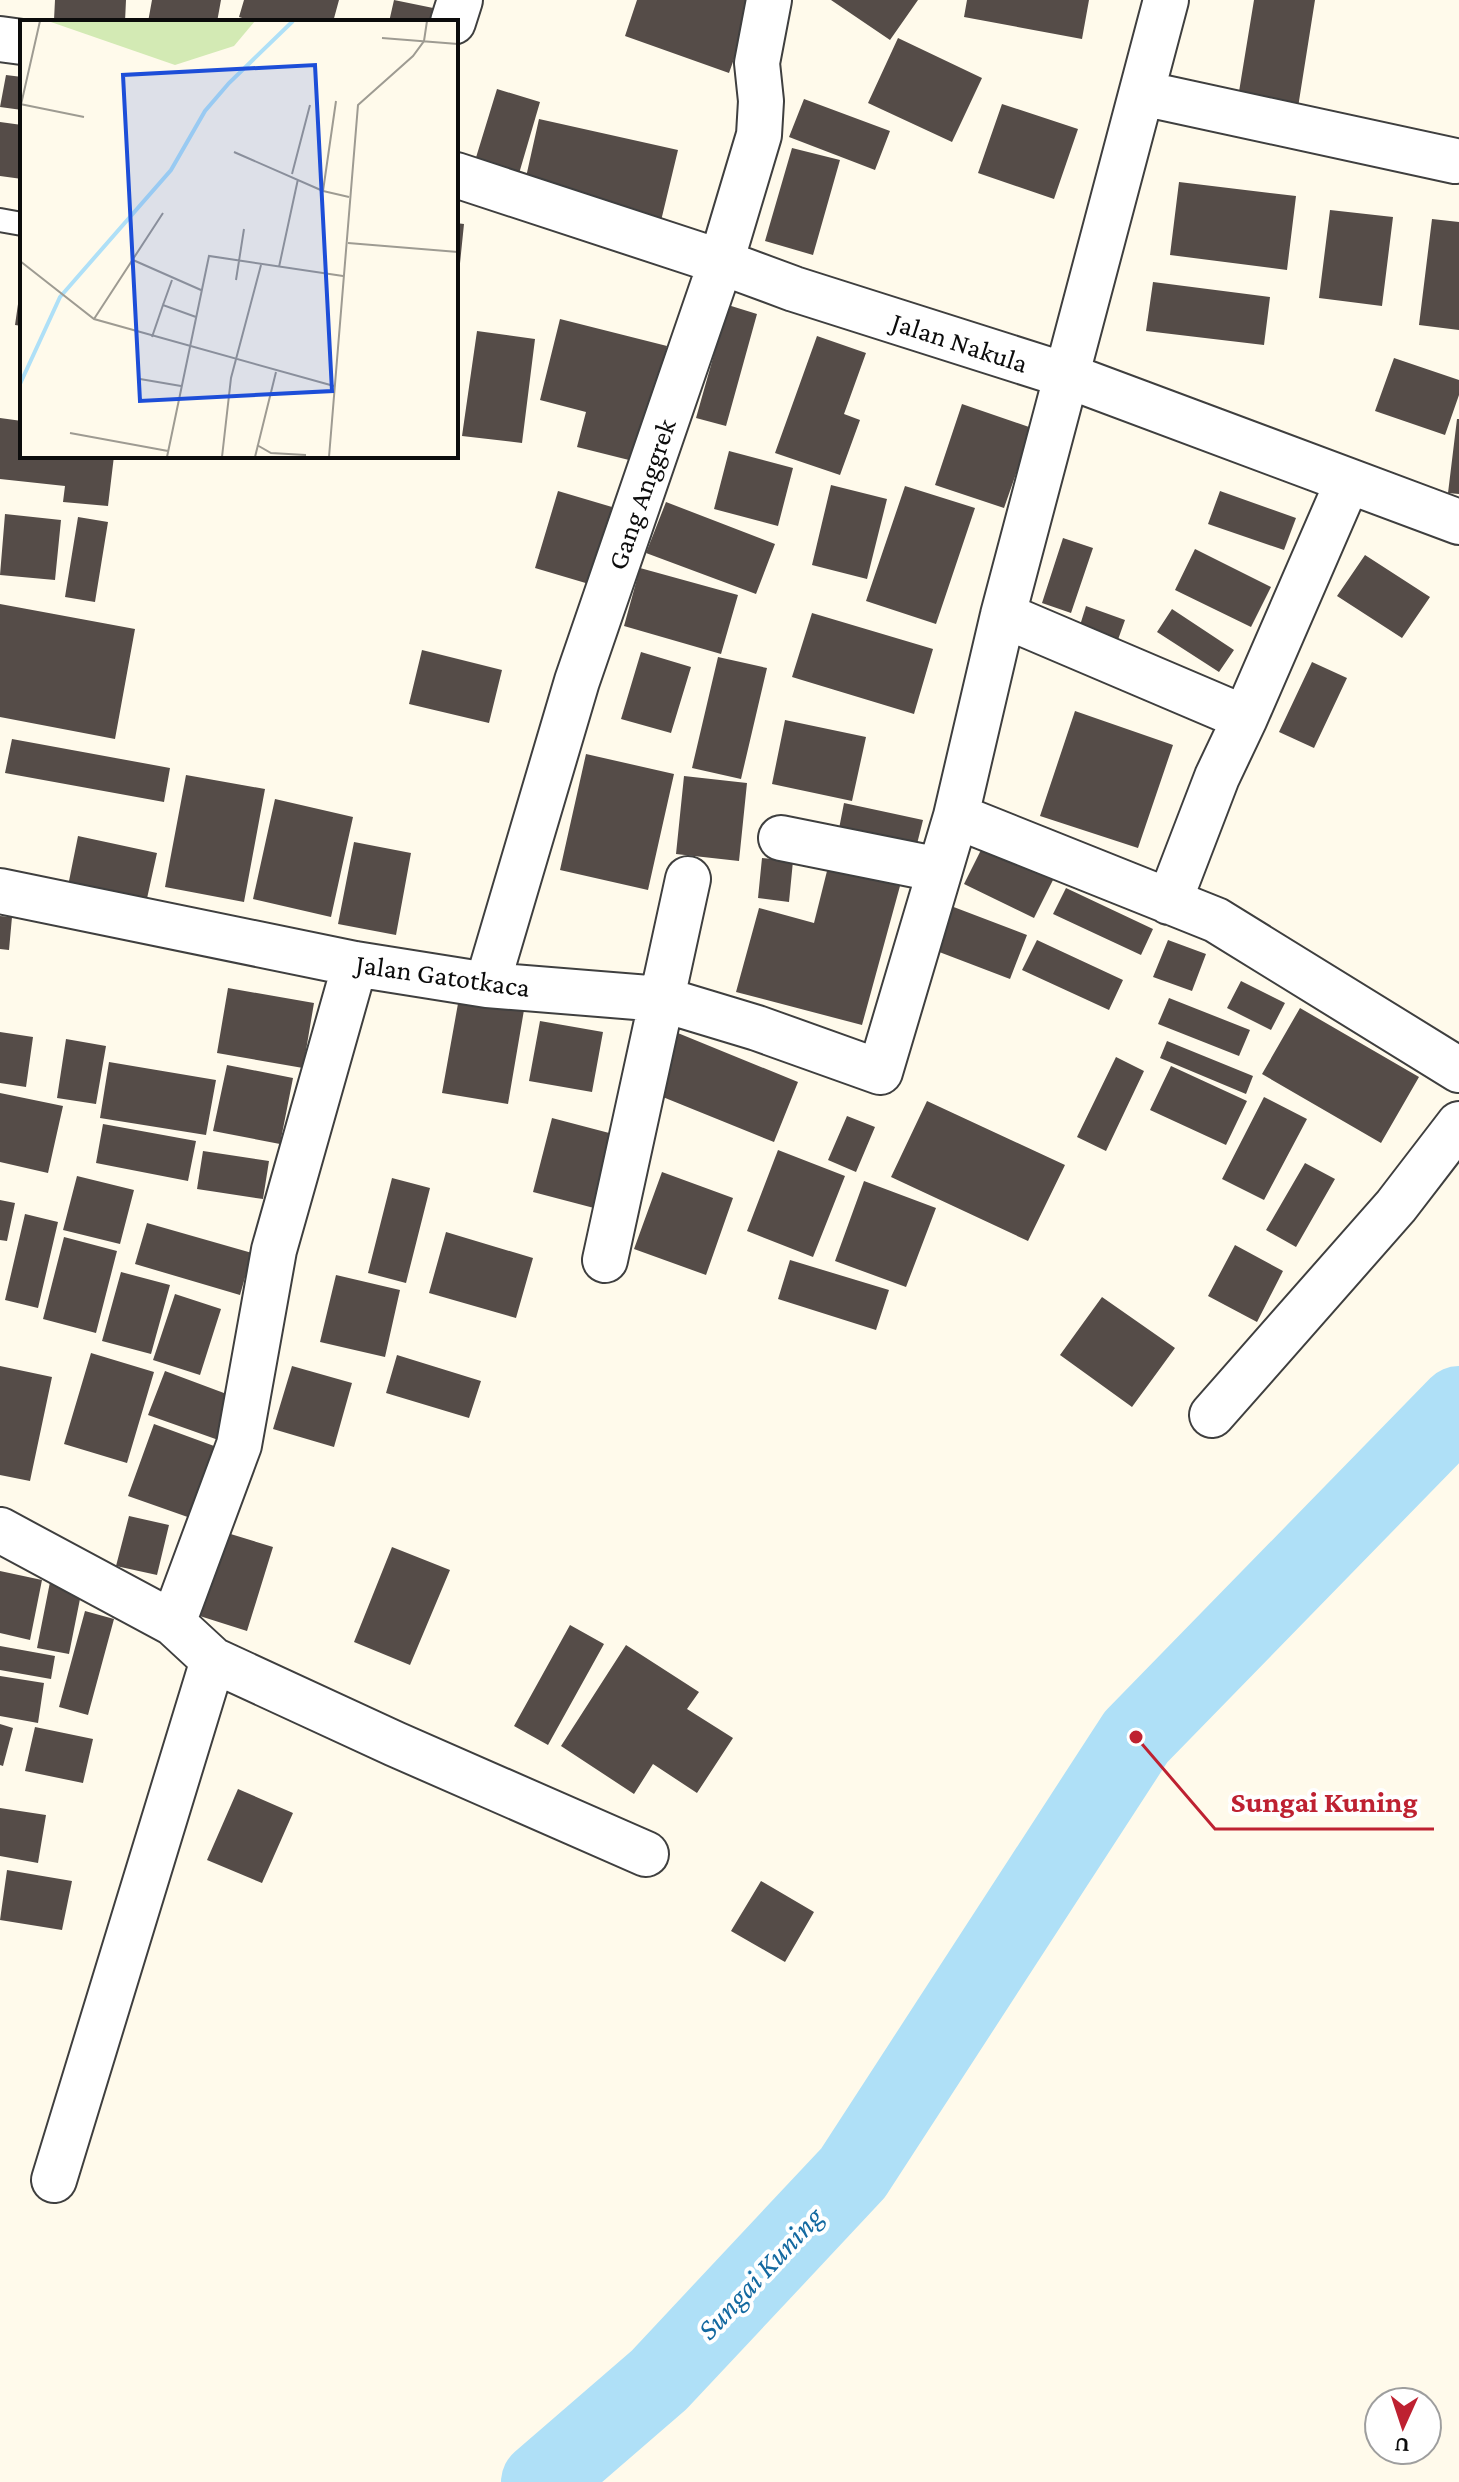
<svg xmlns="http://www.w3.org/2000/svg" width="1459" height="2482" font-family="'Crimson Pro',serif">
<rect width="100%" height="100%" fill="#fffaeb"/>
<g fill="none" stroke-linecap="round" stroke-linejoin="round">
<!-- river -->
<path stroke="#afe0f7" stroke-width="80" d="M 541,2482 L 659,2380 L 853,2173 L 1136,1737 L 1459,1406"/>
</g>
<!-- building -->
<path fill="#554c48" d="M 55,0 L 126,0 L 125,22 L 54,20 Z
M 152,0 L 221,0 L 217,22 L 148,22 Z
M 244,0 L 339,0 L 333,22 L 255,22 L 239,17 Z
M 394,0 L 443,10 L 441,22 L 389,22 Z
M 637,0 L 755,0 L 729,73 L 625,36 Z
M 831,0 L 918,0 L 890,40 Z
M 967,0 L 1089,0 L 1082,39 L 964,17 Z
M 1254,0 L 1315,0 L 1296,120 L 1236,110 Z
M 898,38 L 982,78 L 952,142 L 868,103 Z
M 6,75 L 22,77 L 22,110 L 0,107 Z
M 497,89 L 540,102 L 518,177 L 474,164 Z
M 804,99 L 890,131 L 875,170 L 789,137 Z
M 1002,104 L 1078,129 L 1054,199 L 978,173 Z
M 539,119 L 678,150 L 660,225 L 522,195 Z
M 0,122 L 22,125 L 22,179 L 0,176 Z
M 792,148 L 840,160 L 813,255 L 765,241 Z
M 1179,182 L 1296,196 L 1287,270 L 1170,255 Z
M 1330,210 L 1393,217 L 1382,306 L 1319,298 Z
M 1432,219 L 1459,222 L 1459,330 L 1419,325 Z
M 456,223 L 464,224 L 458,283 L 456,283 Z
M 1153,282 L 1270,297 L 1264,345 L 1146,331 Z
M 20,290 L 22,290 L 22,326 L 15,325 Z
M 728,305 L 757,314 L 726,426 L 696,418 Z
M 560,319 L 667,346 L 637,462 L 577,447 L 586,412 L 540,400 Z
M 477,331 L 535,339 L 522,443 L 462,436 Z
M 817,336 L 866,353 L 844,414 L 860,420 L 840,475 L 775,453 Z
M 1394,358 L 1459,380 L 1459,395 L 1445,435 L 1375,411 Z
M 962,404 L 1032,428 L 1004,508 L 935,485 Z
M 0,418 L 22,421 L 22,456 L 114,456 L 108,506 L 63,502 L 65,486 L 0,479 Z
M 1457,419 L 1459,419 L 1459,494 L 1448,493 Z
M 729,451 L 793,468 L 778,526 L 714,509 Z
M 831,485 L 887,499 L 867,579 L 812,565 Z
M 905,486 L 975,508 L 936,624 L 866,601 Z
M 558,491 L 612,507 L 589,584 L 535,568 Z
M 1220,491 L 1296,518 L 1284,550 L 1208,524 Z
M 666,502 L 775,544 L 756,594 L 646,553 Z
M 5,514 L 61,520 L 55,580 L 0,575 Z
M 78,517 L 108,522 L 95,602 L 65,597 Z
M 1063,538 L 1093,548 L 1071,613 L 1042,603 Z
M 1195,549 L 1271,587 L 1251,627 L 1175,590 Z
M 1365,555 L 1430,597 L 1402,638 L 1337,596 Z
M 640,568 L 738,595 L 721,654 L 624,626 Z
M 0,604 L 135,629 L 115,739 L 0,717 Z
M 1086,606 L 1125,620 L 1115,648 L 1077,635 Z
M 1172,609 L 1234,650 L 1219,672 L 1157,632 Z
M 812,613 L 933,649 L 914,714 L 792,677 Z
M 422,650 L 502,670 L 489,723 L 409,704 Z
M 641,652 L 691,667 L 671,733 L 621,719 Z
M 718,657 L 767,668 L 741,779 L 692,768 Z
M 1312,662 L 1347,678 L 1314,748 L 1279,732 Z
M 1075,711 L 1173,745 L 1138,848 L 1040,816 Z
M 785,720 L 866,737 L 852,801 L 772,784 Z
M 12,739 L 170,768 L 164,802 L 5,773 Z
M 586,754 L 674,774 L 648,890 L 560,870 Z
M 186,775 L 265,789 L 244,902 L 165,887 Z
M 684,776 L 747,783 L 739,861 L 676,854 Z
M 275,799 L 353,817 L 331,917 L 253,899 Z
M 844,803 L 923,820 L 914,856 L 837,839 Z
M 78,836 L 157,853 L 146,903 L 68,886 Z
M 988,836 L 1058,870 L 1034,918 L 964,884 Z
M 354,842 L 411,853 L 396,935 L 338,924 Z
M 762,858 L 793,861 L 789,902 L 758,898 Z
M 828,867 L 900,886 L 862,1025 L 736,992 L 759,908 L 814,923 Z
M 1066,888 L 1153,929 L 1141,955 L 1053,914 Z
M 951,906 L 1027,935 L 1010,979 L 934,950 Z
M 0,916 L 12,917 L 9,950 L 0,949 Z
M 1037,940 L 1123,980 L 1109,1010 L 1022,970 Z
M 1168,940 L 1206,954 L 1192,991 L 1153,977 Z
M 1241,981 L 1285,1003 L 1271,1030 L 1227,1008 Z
M 228,988 L 314,1003 L 303,1068 L 217,1053 Z
M 459,998 L 524,1010 L 508,1104 L 442,1093 Z
M 1169,998 L 1250,1030 L 1239,1056 L 1158,1024 Z
M 1300,1008 L 1419,1077 L 1381,1143 L 1262,1074 Z
M 540,1021 L 603,1032 L 592,1092 L 529,1081 Z
M 668,1029 L 798,1082 L 774,1142 L 643,1089 Z
M 0,1032 L 33,1037 L 26,1087 L 0,1083 Z
M 66,1039 L 106,1046 L 96,1104 L 57,1098 Z
M 1167,1041 L 1253,1076 L 1246,1094 L 1160,1058 Z
M 1116,1057 L 1144,1071 L 1106,1151 L 1077,1137 Z
M 109,1062 L 216,1080 L 206,1135 L 100,1118 Z
M 227,1065 L 293,1078 L 280,1144 L 213,1131 Z
M 1171,1066 L 1247,1101 L 1226,1145 L 1150,1110 Z
M 0,1093 L 63,1106 L 48,1173 L 0,1162 Z
M 1264,1097 L 1307,1119 L 1264,1200 L 1222,1179 Z
M 927,1101 L 1065,1165 L 1028,1241 L 891,1177 Z
M 847,1116 L 875,1127 L 856,1172 L 828,1160 Z
M 552,1118 L 613,1134 L 594,1208 L 533,1192 Z
M 103,1124 L 196,1141 L 188,1181 L 96,1163 Z
M 778,1150 L 845,1176 L 813,1257 L 747,1231 Z
M 203,1151 L 269,1161 L 263,1199 L 197,1189 Z
M 1305,1163 L 1335,1179 L 1296,1247 L 1266,1230 Z
M 662,1172 L 733,1198 L 706,1275 L 634,1249 Z
M 77,1176 L 134,1190 L 120,1244 L 63,1230 Z
M 392,1178 L 430,1188 L 406,1283 L 368,1273 Z
M 864,1181 L 936,1208 L 906,1287 L 835,1261 Z
M 0,1200 L 15,1203 L 7,1241 L 0,1240 Z
M 25,1214 L 58,1222 L 38,1308 L 5,1300 Z
M 147,1223 L 252,1253 L 240,1295 L 135,1264 Z
M 446,1232 L 533,1258 L 516,1318 L 429,1293 Z
M 64,1237 L 117,1251 L 96,1333 L 43,1319 Z
M 1235,1245 L 1283,1271 L 1257,1322 L 1208,1296 Z
M 790,1260 L 889,1290 L 876,1330 L 778,1299 Z
M 121,1272 L 170,1285 L 151,1354 L 102,1341 Z
M 336,1275 L 400,1290 L 385,1357 L 320,1342 Z
M 175,1294 L 221,1309 L 200,1375 L 153,1360 Z
M 1102,1297 L 1175,1348 L 1132,1407 L 1060,1355 Z
M 91,1353 L 154,1372 L 127,1463 L 64,1444 Z
M 397,1355 L 481,1381 L 469,1418 L 386,1393 Z
M 0,1366 L 52,1377 L 30,1481 L 0,1475 Z
M 292,1366 L 352,1383 L 334,1447 L 273,1429 Z
M 165,1371 L 240,1399 L 224,1442 L 148,1415 Z
M 154,1424 L 225,1450 L 199,1521 L 128,1496 Z
M 129,1516 L 169,1525 L 157,1575 L 116,1566 Z
M 211,1528 L 273,1547 L 247,1631 L 184,1611 Z
M 392,1547 L 450,1570 L 410,1665 L 354,1642 Z
M 0,1571 L 42,1580 L 30,1640 L 0,1633 Z
M 50,1582 L 82,1589 L 69,1654 L 37,1648 Z
M 85,1611 L 114,1619 L 88,1715 L 59,1707 Z
M 570,1625 L 604,1644 L 548,1745 L 514,1726 Z
M 626,1645 L 699,1692 L 687,1709 L 733,1738 L 697,1793 L 653,1764 L 634,1794 L 561,1746 Z
M 0,1646 L 55,1656 L 51,1679 L 0,1670 Z
M 0,1676 L 44,1683 L 38,1723 L 0,1716 Z
M 0,1724 L 13,1728 L 3,1766 L 0,1765 Z
M 35,1727 L 93,1739 L 83,1783 L 25,1771 Z
M 238,1789 L 293,1813 L 262,1883 L 207,1860 Z
M 0,1808 L 46,1815 L 38,1863 L 0,1856 Z
M 7,1870 L 72,1881 L 62,1930 L 0,1920 Z
M 761,1881 L 814,1912 L 785,1962 L 731,1931 Z"/>
<g fill="none" stroke-linecap="round" stroke-linejoin="round">
<defs>
<path id="lane" d="M 0,220 L 22,224"/>
<path id="street" d="M 453,22 L 460,0
M 0,39 L 22,42
M 1142,93 L 1455,161
M 456,175 L 721,262 L 794,289 L 1068,376 L 1459,522
M 1003,615 L 1245,718 L 1348,481
M 956,816 L 1216,920 L 1459,1070
M 781,838 L 940,870
M 0,891 L 355,964 L 487,985 L 661,999 L 757,1028 L 880,1072 L 956,816 L 1003,615 L 1166,0
M 1169,902 L 1217,777 L 1245,718
M 487,985 L 577,681 L 721,262 L 759,135 L 761,101 L 757,63 L 769,0
M 605,1260 L 688,879
M 1212,1415 L 1396,1206 L 1459,1124
M 0,1530 L 173,1623 L 213,1660 L 395,1744 L 646,1854
M 173,1623 L 239,1445 L 274,1250 L 355,964
M 54,2180 L 213,1660"/>
</defs>
<!-- lane casing -->
<use href="#lane" stroke="#3f3f3f" stroke-width="26"/>
<!-- street casing -->
<use href="#street" stroke="#3f3f3f" stroke-width="48"/>
<!-- lane -->
<use href="#lane" stroke="#fff" stroke-width="22"/>
<!-- street -->
<use href="#street" stroke="#fff" stroke-width="44"/>
</g>
<g text-anchor="middle" stroke-width="8" stroke-linejoin="round" paint-order="stroke">
<!-- street labels -->
<g font-size="28" fill="#0c0c0c" stroke="#fff">
<text transform="translate(960 342) rotate(18)" y="10">Jalan Nakula</text>
<text transform="translate(641 494) rotate(-71)" y="10">Gang Anggrek</text>
<text transform="translate(443 975) rotate(8)" y="10">Jalan Gatotkaca</text>
</g>
<!-- water labels -->
<g font-size="30" font-style="italic" fill="#1369a0" stroke="#fff">
<text transform="translate(760 2273) rotate(-47)" y="10">Sungai Kuning</text>
</g>
</g>
<!-- overview -->
<g transform="translate(20 20)">
<rect width="438" height="438" fill="#fffaeb"/>
<path d="M 28,1 L 235,1 L 214,26 L 155,45 Z" fill="#d3eab4"/>
<path fill="none" stroke="#afe0f7" stroke-width="4" d="M 0,364 L 40,277 L 151,150 L 185,91 L 209,63 L 273,1"/>
<path fill="none" stroke="#9e9b92" stroke-width="2" d="M 362,18 L 438,24M 316,81 L 303,171 L 329,177M 0,84 L 64,97M 0,89 L 20,1M 214,132 L 303,171M 272,154 L 290,85M 328,223 L 438,232M 113,240 L 181,270M 0,241 L 74,299 L 314,366M 259,247 L 278,159M 216,260 L 224,209M 143,285 L 152,260M 74,299 L 143,193M 132,317 L 143,285 L 176,297M 120,359 L 161,366M 50,413 L 148,431M 237,425 L 251,433 L 286,435M 147,437 L 189,236 L 323,256M 202,437 L 211,358 L 241,245M 235,437 L 256,352M 309,437 L 338,85 L 393,36 L 404,21 L 407,1"/>
<path fill="#1d4ed8" fill-opacity="0.15" stroke="#1d4ed8" stroke-width="4" d="M 295,45 L 312,371 L 120,381 L 103,55 Z"/>
<rect width="438" height="438" fill="none" stroke="#0c0c0c" stroke-width="4"/>
</g>
<!-- callouts -->
<path fill="none" stroke="#be2131" stroke-width="3" d="M1136 1737L1215 1829H1434"/>
<circle fill="#be2131" stroke="#fff" stroke-width="3" cx="1136" cy="1737" r="8"/>
<g font-size="30" text-anchor="middle" font-weight="bold" fill="#be2131" stroke="#fff" stroke-width="8" stroke-linejoin="round" paint-order="stroke">
<text x="1324" y="1812">Sungai Kuning</text>
</g>
<!-- north arrow -->
<g transform="translate(1403 2426) rotate(183)"><circle r="38" fill="#ffffff" stroke="#9e9e9e" stroke-width="2"/>
<path d="M0-6L14 30L0 20L-14 30Z" fill="#be2131"/>
<text y="-12" font-size="22" font-weight="bold" text-anchor="middle" fill="#0c0c0c">U</text>
</g>
</svg>
